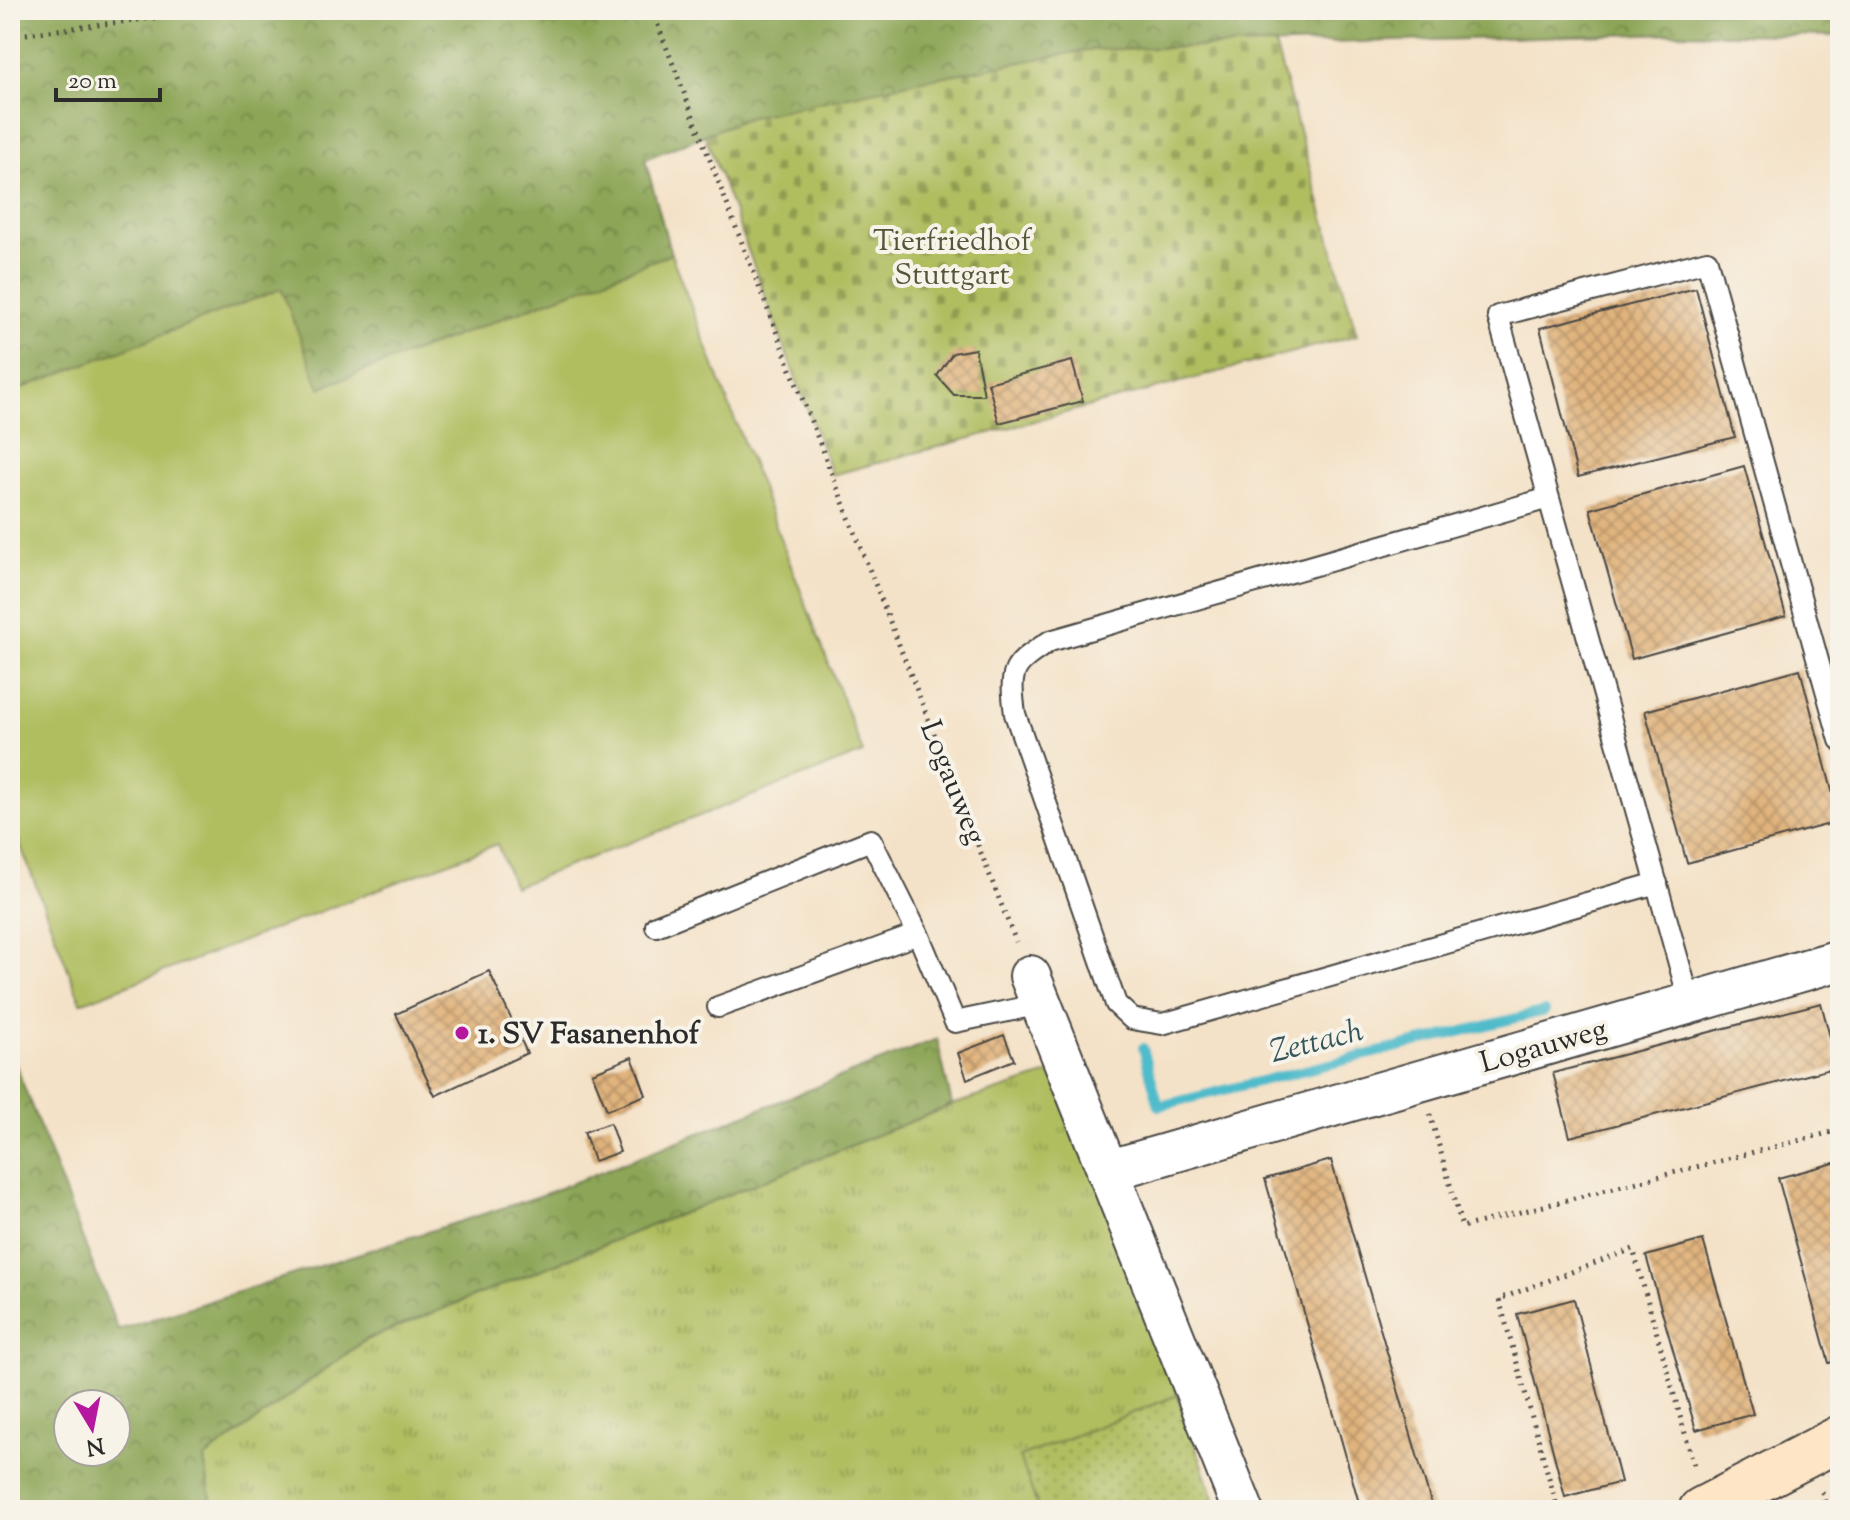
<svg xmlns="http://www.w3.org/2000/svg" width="1850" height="1520" font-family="'Sorts Mill Goudy',serif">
<defs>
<pattern id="grass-tufts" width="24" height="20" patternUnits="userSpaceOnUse" patternTransform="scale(2)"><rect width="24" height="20" fill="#b0be60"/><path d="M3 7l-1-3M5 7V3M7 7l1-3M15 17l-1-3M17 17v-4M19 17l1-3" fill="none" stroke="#8f9b4f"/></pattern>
<pattern id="forest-crowns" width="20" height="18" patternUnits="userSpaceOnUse" patternTransform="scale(2)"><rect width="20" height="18" fill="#8ca556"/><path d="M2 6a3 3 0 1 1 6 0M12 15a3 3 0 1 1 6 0" fill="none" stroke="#738747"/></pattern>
<pattern id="cemetery-stones" width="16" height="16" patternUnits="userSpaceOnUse" patternTransform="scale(2)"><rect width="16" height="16" fill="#b0be60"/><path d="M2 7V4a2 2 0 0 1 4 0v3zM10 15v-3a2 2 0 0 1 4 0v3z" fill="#8f9b4f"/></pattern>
<pattern id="garden-dots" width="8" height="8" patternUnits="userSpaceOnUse" patternTransform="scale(2)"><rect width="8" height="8" fill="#b0be60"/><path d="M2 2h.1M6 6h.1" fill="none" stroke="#8f9b4f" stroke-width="1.8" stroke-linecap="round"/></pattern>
<pattern id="building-cross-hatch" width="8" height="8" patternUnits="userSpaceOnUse" patternTransform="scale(2)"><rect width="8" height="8" fill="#e1b47d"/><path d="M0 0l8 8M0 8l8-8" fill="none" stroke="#b79367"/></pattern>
</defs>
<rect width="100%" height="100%" fill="#f7f3e8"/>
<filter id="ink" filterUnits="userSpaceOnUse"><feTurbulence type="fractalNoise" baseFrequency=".0125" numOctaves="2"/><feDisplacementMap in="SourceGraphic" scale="16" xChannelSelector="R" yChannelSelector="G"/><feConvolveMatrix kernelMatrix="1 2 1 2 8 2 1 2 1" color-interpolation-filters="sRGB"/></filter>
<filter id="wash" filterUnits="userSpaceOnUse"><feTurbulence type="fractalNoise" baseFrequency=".006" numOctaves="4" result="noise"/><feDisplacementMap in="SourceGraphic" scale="32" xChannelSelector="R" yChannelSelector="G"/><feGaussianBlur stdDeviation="1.8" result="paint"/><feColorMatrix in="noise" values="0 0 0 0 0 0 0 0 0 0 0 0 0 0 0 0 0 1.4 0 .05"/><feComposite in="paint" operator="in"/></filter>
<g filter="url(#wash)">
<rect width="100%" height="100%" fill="#f4e2c8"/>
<!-- grass -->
<path fill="url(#grass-tufts)" stroke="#6e7446" stroke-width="2" d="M 1067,1068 L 1178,1395 L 1020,1457 L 1039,1510 L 213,1510 L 203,1459 L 365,1340 L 952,1105 Z"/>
<!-- forest -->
<path fill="url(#forest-crowns)" stroke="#5c6840" stroke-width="2" fill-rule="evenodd" d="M 10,10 L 1840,10 L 1840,36 L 1677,33 L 1087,50 L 747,118 L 645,159 L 671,254 L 319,388 L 281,289 L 10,393 Z
M 937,1039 L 952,1105 L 365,1340 L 204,1459 L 213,1510 L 10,1510 L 10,1050 L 118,1330 L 537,1197 ZM 68,1404 L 116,1404 L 116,1452 L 68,1452 Z"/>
<!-- cemetery -->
<path fill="url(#cemetery-stones)" stroke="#6e7446" stroke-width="2" d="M 1275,45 L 1357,335 L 832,475 L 705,135 L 747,118 L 918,81 L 1087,50 Z"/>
<!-- garden -->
<path fill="url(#garden-dots)" stroke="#6e7446" stroke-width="2" d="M 1178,1395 L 1218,1510 L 1039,1510 L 1020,1457 Z"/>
<!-- pitch -->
<path fill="#b0be60" stroke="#6e7446" stroke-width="2" d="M 671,254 L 863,753 L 514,887 L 497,844 L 81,1003 L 10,818 L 10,393 L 281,289 L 320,388 Z"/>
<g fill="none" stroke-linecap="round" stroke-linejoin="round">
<!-- stream -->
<path stroke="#4fbbcb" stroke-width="10" d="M 1143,1048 L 1159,1106 L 1545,1011"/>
</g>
<g id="blocks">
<!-- building -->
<path fill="url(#building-cross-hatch)" d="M 1696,288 L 1735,437 L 1578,477 L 1540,328 Z
M 975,349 L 984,395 L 954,395 L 937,376 L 953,353 Z
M 1072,361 L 1083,401 L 999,423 L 988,383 Z
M 1744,466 L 1786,616 L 1632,659 L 1590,509 Z
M 1800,669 L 1840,821 L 1687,863 L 1645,711 Z
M 489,971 L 527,1053 L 435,1096 L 396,1014 Z
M 1821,1003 L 1838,1067 L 1570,1137 L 1553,1073 Z
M 1004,1035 L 1014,1060 L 967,1079 L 958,1053 Z
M 632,1057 L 646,1095 L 607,1110 L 592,1073 Z
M 610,1123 L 620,1152 L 594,1161 L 584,1132 Z
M 1331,1160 L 1380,1328 L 1433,1510 L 1361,1510 L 1339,1432 L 1265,1179 Z
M 1838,1162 L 1840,1171 L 1840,1360 L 1829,1363 L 1778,1178 Z
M 1703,1240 L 1753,1414 L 1696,1430 L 1646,1256 Z
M 1574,1299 L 1621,1482 L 1565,1497 L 1517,1314 Z"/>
</g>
</g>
<g filter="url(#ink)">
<use href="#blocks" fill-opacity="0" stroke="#494643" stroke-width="2"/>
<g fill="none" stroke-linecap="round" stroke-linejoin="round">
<defs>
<path id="lane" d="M 1549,498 L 1050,641 C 1012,666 1009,668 1015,714 L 1116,1004 L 1132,1019 L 1162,1024 L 1657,883
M 656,926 L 871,840 L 918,934 L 955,1022 L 1041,1004
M 1690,1003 L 1498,316 L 1707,261 L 1840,740
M 718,1007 L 918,934"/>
<path id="street" d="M 1030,976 L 1243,1510
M 1107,1171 L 1840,960"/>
<path id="secondary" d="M 1701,1510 L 1840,1438"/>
</defs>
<!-- lane casing -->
<use href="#lane" stroke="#494643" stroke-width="24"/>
<!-- street casing -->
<use href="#street" stroke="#494643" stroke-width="44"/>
<!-- secondary casing -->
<use href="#secondary" stroke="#494643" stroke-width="48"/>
<!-- path -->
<path stroke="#494643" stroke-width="5" stroke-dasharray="2 6" stroke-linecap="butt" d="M 652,10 L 800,393 L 1016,942
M 10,36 L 216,10
M 1430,1114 L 1462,1227 L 1840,1130
M 1822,1492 L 1827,1510
M 1558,1510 L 1499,1299 L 1633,1249 L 1695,1469"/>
<!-- lane -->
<use href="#lane" stroke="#fff" stroke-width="20"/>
<!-- street -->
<use href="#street" stroke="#fff" stroke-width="40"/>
<!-- secondary -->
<use href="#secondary" stroke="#fde5c5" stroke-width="44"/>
</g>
</g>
<!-- markers -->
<circle fill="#b5179e" stroke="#f7f3e8" stroke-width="3" cx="462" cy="1033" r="8"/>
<g text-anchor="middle" stroke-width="8" stroke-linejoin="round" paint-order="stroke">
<!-- park labels -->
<g font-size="30" fill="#53573b" stroke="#f7f3e8">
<text x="952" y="250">Tierfriedhof<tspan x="952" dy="34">Stuttgart</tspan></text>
</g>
<!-- street labels -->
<g font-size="30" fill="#2b2b2b" stroke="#f7f3e8">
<text transform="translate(954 782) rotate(68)" y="10">Logauweg</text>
<text transform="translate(1543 1045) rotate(-16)" y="10">Logauweg</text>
</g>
<!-- poi labels -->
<g font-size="30" font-weight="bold" fill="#2b2b2b" stroke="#f7f3e8" text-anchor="start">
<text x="478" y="1043">1. SV Fasanenhof</text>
</g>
<!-- water labels -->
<g font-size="32" font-style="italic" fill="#36565b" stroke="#f7f3e8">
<text transform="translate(1316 1040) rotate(-14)" y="11">Zettach</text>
</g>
</g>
<!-- margin -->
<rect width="1850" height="1520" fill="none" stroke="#f7f3e8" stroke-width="40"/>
<!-- north arrow -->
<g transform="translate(92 1428) rotate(170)"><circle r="38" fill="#f7f3e8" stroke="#a5a39c" stroke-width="2"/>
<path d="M0-6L14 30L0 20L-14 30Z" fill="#b5179e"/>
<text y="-12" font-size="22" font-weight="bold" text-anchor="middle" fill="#2b2b2b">N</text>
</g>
<!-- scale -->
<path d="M56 88v12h104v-12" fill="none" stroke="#2b2b2b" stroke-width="4"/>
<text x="68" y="88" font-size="24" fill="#2b2b2b" stroke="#f7f3e8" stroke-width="6" paint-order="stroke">20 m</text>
</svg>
